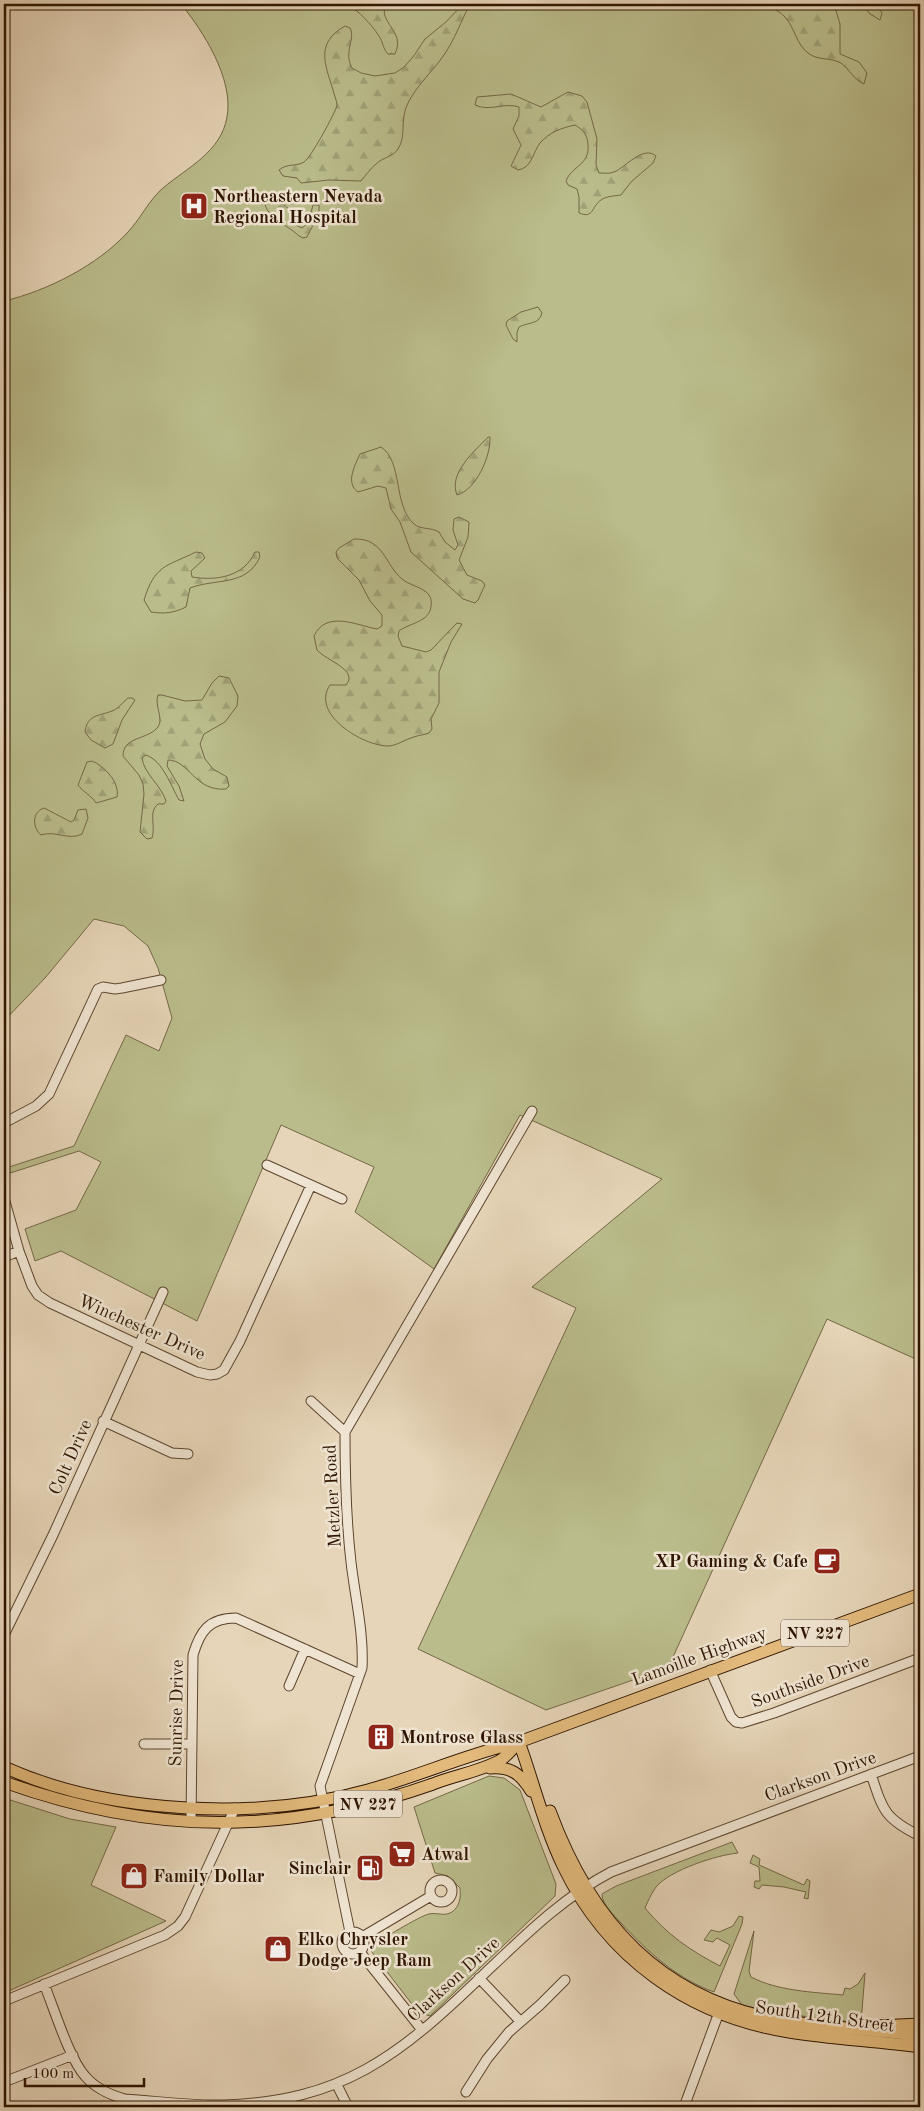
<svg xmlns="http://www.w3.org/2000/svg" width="924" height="2111" font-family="'Old Standard TT',serif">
<defs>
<pattern id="forest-firs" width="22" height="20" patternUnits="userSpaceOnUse" patternTransform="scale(1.25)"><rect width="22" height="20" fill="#babc8b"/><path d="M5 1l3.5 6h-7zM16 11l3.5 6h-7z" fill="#a0a176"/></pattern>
</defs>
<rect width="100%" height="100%" fill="#e6d5b8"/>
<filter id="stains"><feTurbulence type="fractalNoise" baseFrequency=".004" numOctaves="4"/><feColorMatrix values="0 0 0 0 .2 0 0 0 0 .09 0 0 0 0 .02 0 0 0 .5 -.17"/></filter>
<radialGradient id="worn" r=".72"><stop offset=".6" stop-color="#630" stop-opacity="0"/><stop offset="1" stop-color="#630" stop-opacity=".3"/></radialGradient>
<!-- grass -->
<path fill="#babc8b" stroke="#746846" d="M 181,4 L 920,4 L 920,1361 L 827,1319 L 668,1668 L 546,1710 L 418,1649 L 576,1308 L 532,1287 L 662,1179 L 520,1115 L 434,1269 L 355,1212 L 374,1167 L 281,1125 L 197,1321 L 61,1251 L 35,1261 L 25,1229 L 76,1210 L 101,1162 L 79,1151 L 7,1174 L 6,1168 L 74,1146 L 126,1035 L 159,1051 L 172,1018 L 158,968 L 148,946 L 124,926 L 94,919 L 45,978 L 4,1021 L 4,301 C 47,291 98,265 128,232 C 141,218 149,200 163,188 C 188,167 221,152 227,117 C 234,79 203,31 181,4 Z
M 489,1776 L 504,1778 L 520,1790 L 556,1884 L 555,1896 L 430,2016 L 418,2012 L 368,1947 C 380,1941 419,1916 429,1914 C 437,1912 444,1917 452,1912 C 460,1906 461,1897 460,1888 L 448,1876 L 435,1873 L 414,1807 Z
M 4,1798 L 70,1819 L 116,1827 L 91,1885 L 166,1921 L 4,1993 Z
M 732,1842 L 738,1853 C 717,1855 670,1870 656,1887 C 651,1894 648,1901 645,1908 C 666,1934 691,1951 720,1966 L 730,1945 L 717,1938 L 713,1942 L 704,1940 L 711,1930 L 719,1932 L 733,1926 L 739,1916 L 743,1917 L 742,1924 L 714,1992 C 677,1979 647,1951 621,1923 C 614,1915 602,1905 602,1894 L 616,1886 Z
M 753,1855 L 760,1859 L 759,1865 L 804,1885 L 807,1879 L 810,1881 L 808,1899 L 804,1898 L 806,1892 L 784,1887 L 762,1885 L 759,1889 L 754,1887 L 755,1881 L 760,1881 L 759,1867 L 750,1863 Z
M 754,1931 L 749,1971 L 751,1977 C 778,1991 812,1992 843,1995 L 845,1988 L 850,1989 L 858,1984 L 865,1973 L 861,2023 L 776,2013 L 742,2005 L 734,1994 Z"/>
<!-- forest -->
<path fill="url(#forest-firs)" stroke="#746846" d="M 347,4 L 386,4 C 377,23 406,30 395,54 L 388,54 C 383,49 383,42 379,36 C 371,24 359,11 347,4 Z
M 463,4 L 470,4 C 461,21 455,39 444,55 C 433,71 418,84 409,101 C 399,118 407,136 398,149 C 393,157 383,157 376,164 C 370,169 366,175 361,181 L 329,180 L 301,183 L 297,178 L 283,176 L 279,170 C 287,163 296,167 304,162 C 310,159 336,112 337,105 C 337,101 334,95 333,90 C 325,64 315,43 345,26 L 350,28 C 356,39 343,52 352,68 L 361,73 L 375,76 L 395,73 L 404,67 L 413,57 L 425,39 L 446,22 Z
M 767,4 L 834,4 L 840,24 L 840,54 L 859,62 L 867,73 L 864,84 C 855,81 849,69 841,63 C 830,57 818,61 808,53 C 796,44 795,28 785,17 C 780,11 772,9 767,4 Z
M 862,4 L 876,4 L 882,13 L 880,20 L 870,14 Z
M 568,92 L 582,96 L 587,102 L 597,139 L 596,165 L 599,173 C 604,173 609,174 614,172 C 626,167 643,145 656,156 L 653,163 L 631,182 L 621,195 C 615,196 606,196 601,200 C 591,207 594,219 579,213 L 579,197 L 577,189 L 568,185 L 566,181 C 572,165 590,166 588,144 C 587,134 583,130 575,125 C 561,128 550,132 540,143 C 533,152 532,168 518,170 L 511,166 L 521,145 L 513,129 L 519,116 L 519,107 C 504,102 490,112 475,105 L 477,97 L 511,94 L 541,107 Z
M 265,192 C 272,194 286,207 293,212 L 296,225 L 302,228 L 308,223 L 313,205 L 319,205 L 319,213 L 307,237 L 303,238 L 299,236 C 286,223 259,216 265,192 Z
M 538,307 L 542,313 C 539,325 528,322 519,327 L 517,332 L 517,342 L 513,339 L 506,325 L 507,321 L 521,312 Z
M 488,437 L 490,437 C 491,456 476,490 457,495 C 448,473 475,451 488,437 Z
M 381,447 C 403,461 393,506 414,524 C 421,530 431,527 439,532 L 445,542 L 455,550 L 458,545 L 453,530 L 454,519 L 459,517 L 469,522 L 468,537 L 459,560 L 467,575 L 482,581 L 485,585 L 478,600 L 475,603 L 463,599 L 411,552 L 400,522 L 391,509 L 386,488 L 378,486 L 358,492 C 345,483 355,465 360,454 Z
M 354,539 C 384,538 385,565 402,579 C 413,588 434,588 431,606 C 430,622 409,623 399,631 L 398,636 L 402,646 L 426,652 L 431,650 L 457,623 L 462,624 L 451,642 L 439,672 L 439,703 L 431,719 L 432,729 L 429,733 C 424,735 419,735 414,737 C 406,739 396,746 388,746 C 363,746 310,714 330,685 L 346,685 C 359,670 327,661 317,650 L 314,636 C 326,610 356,625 377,629 L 382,626 L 382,615 L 370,601 L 359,580 L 337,558 L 336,552 L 339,548 Z
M 196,552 L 202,553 L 205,558 L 191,571 L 192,577 C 216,581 244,577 255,552 L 259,552 L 260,557 C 246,587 216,578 190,588 L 186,607 C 174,613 164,614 151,612 L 144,600 C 155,565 165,567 196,552 Z
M 219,676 L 229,678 L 238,696 L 237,706 L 225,722 L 204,734 L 200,744 L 205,759 L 213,769 L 227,777 L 229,786 L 226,789 C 195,792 189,760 168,760 L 167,766 L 179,786 L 184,801 L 179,800 C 171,786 163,761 146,755 L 142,758 C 144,774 161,785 166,801 L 164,804 L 158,804 C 148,812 156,826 152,838 L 147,839 L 140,832 L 144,794 L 143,784 L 139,775 L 123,756 C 123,736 148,740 158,727 C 164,719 154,705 158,695 L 162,695 L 185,701 L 202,700 L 212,683 Z
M 128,698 L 132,698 L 135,700 L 122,720 L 113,744 L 105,748 L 91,740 L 85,732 C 87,714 100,716 112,711 C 118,709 123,702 128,698 Z
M 92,761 C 104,766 120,782 117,797 L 96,803 C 91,795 83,792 78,785 L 87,762 Z
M 44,808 L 71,822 L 74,820 L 78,810 L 86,809 L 88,818 L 82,834 C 68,841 56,830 41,835 C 32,827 32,812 44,808 Z"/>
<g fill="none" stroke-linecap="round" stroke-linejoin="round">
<defs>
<path id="minor" d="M 4,1123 L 36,1106 L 49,1094 L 98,989 L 103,987 L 115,989 L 122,988 L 161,980
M 267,1165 L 342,1199
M 4,1198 L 19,1251 L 32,1286 L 38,1295 L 50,1303 L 197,1372 L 210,1375 L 217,1374 L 224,1370 L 240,1341 L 311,1185
M 4,1257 L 19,1251
M 311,1401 L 345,1432
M 103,1421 L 172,1453 L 188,1454
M 4,1635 L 53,1535 L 163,1292
M 710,1670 L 731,1717 L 736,1722 L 742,1723 L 774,1713 L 920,1658
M 289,1686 L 305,1649
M 144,1744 L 191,1744
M 871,1774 C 883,1811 885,1819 920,1836
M 191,1822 L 193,1655 C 200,1631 209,1618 236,1618 L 360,1674
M430 1891a11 11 0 1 1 22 0a11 11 0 1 1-22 0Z
M342 1943a11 11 0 1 1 22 0a11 11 0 1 1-22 0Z
M 350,1932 L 320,1786 L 362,1668 C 364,1633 355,1597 351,1562 C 346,1519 345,1475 345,1432 L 532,1111
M 362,1937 L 431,1896
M 360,1952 L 422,2030
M 479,1978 L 520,2021
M 44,1984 C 54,2008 69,2058 85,2076 C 96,2089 110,2095 125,2099 C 157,2101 191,2106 223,2105 C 342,2102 400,2055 482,1976 C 521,1939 563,1897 611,1872 L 920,1756
M 4,2001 L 165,1935 L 178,1926 L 185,1917 L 235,1808
M 4,2082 L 73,2055
M 337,2085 L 348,2107
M 466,2092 L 487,2059 L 509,2032 L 540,2005 L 565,1980
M 684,2107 L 721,2007"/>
<path id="major" d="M 519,1742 C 534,1783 544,1827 563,1866 C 607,1958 689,2016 789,2032 C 832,2039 877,2041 920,2047
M 4,1767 C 108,1814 258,1821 368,1790 C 419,1776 467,1754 519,1742 L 920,1594
M 490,1768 C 510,1766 521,1774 531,1791
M 4,1782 C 152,1835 285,1836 433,1784 C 453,1776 477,1772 497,1762 C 505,1759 513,1748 519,1742
M 550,1811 C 591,1922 660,1999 780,2020 C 826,2028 874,2029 920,2036
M 877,2026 L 920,2024"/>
</defs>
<!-- minor casing -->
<use href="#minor" stroke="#5d452e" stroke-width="11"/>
<!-- major casing -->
<use href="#major" stroke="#2f1500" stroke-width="13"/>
<!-- minor -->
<use href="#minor" stroke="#efe4d1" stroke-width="9"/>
<!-- major -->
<use href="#major" stroke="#e3ba7c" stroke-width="11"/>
</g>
<!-- icons -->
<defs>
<symbol id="hospital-square" viewBox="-11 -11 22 22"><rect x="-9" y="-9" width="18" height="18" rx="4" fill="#8f2418" stroke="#efe4d1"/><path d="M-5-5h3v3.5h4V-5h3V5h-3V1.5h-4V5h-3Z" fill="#fff"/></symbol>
<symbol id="cafe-square" viewBox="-11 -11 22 22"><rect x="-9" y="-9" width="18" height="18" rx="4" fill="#8f2418" stroke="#efe4d1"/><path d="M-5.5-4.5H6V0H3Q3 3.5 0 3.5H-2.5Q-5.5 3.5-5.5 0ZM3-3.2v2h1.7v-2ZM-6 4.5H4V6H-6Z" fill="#fff"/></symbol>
<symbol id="building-square" viewBox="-11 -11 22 22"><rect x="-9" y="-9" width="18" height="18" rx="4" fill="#8f2418" stroke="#efe4d1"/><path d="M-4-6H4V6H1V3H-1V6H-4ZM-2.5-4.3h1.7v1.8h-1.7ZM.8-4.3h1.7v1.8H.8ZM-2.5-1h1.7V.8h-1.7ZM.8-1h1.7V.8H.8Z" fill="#fff"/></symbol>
<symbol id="supermarket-square" viewBox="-11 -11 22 22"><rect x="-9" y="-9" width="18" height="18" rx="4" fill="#8f2418" stroke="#efe4d1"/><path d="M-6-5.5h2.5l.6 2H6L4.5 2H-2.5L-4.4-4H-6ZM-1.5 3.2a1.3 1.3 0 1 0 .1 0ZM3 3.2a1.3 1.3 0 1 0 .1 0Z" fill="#fff"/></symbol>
<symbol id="fuel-square" viewBox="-11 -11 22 22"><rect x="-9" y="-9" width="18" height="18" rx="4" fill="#8f2418" stroke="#efe4d1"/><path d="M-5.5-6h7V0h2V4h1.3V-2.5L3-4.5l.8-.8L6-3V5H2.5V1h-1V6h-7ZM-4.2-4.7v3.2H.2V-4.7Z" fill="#fff"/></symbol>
<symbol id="shop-square" viewBox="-11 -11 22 22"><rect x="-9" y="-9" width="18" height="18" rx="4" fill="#8f2418" stroke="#efe4d1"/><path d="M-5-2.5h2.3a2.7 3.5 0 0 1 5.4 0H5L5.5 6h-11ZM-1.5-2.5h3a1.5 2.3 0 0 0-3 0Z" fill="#fff"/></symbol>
</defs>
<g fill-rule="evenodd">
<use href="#hospital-square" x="178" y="190" width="32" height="32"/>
<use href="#cafe-square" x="811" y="1545" width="32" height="32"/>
<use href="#building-square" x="365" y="1721" width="32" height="32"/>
<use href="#supermarket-square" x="386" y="1838" width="32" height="32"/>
<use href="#fuel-square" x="354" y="1852" width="32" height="32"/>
<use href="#shop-square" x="118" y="1860" width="32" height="32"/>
<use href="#shop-square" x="262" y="1933" width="32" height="32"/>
</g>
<g text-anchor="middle" stroke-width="5" stroke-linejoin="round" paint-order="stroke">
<!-- shield labels -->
<g fill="#efe4d1" stroke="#69533f" stroke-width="1">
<rect x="781" y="1619.5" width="68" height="27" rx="4"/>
<rect x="334" y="1790.5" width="68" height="27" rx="4"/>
</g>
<g font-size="16" font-weight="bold" fill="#2f1500">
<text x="815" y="1639">NV 227</text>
<text x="368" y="1810">NV 227</text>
</g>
<!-- poi labels -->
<g font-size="18" font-weight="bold" fill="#2f1500" stroke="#efe4d1" text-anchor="start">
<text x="213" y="202">Northeastern Nevada<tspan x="213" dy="21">Regional Hospital</tspan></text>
<text x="808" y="1567" text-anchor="end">XP Gaming &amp; Cafe</text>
<text x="400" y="1743">Montrose Glass</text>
<text x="421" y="1860">Atwal</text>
<text x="351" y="1874" text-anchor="end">Sinclair</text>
<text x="153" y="1882">Family Dollar</text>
<text x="297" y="1945">Elko Chrysler<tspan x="297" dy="21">Dodge Jeep Ram</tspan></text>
</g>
<!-- street labels -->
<g font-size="18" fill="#2f1500" stroke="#efe4d1">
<text transform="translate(142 1327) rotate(24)" y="6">Winchester Drive</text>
<text transform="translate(70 1457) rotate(-66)" y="6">Colt Drive</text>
<text transform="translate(332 1496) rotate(-93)" y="6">Metzler Road</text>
<text transform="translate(699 1656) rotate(-20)" y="6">Lamoille Highway</text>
<text transform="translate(810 1681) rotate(-20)" y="6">Southside Drive</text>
<text transform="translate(176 1713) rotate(-89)" y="6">Sunrise Drive</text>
<text transform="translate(820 1776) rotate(-20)" y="6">Clarkson Drive</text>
<text transform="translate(453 1979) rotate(-42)" y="6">Clarkson Drive</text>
<text transform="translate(825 2016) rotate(8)" y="6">South 12th Street</text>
</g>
</g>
<!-- margin -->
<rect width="924" height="2111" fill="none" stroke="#e6d5b8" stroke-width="20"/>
<rect x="5" y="5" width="914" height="2101" fill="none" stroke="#2f1500" stroke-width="2.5"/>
<rect x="10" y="10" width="904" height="2091" fill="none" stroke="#2f1500"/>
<!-- scale -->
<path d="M25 2078v8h119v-8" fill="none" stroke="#2f1500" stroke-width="2.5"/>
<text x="32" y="2078" font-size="15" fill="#2f1500" stroke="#efe4d1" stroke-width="4" paint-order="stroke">100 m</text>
<rect width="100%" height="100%" filter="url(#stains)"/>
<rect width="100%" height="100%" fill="url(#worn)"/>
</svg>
